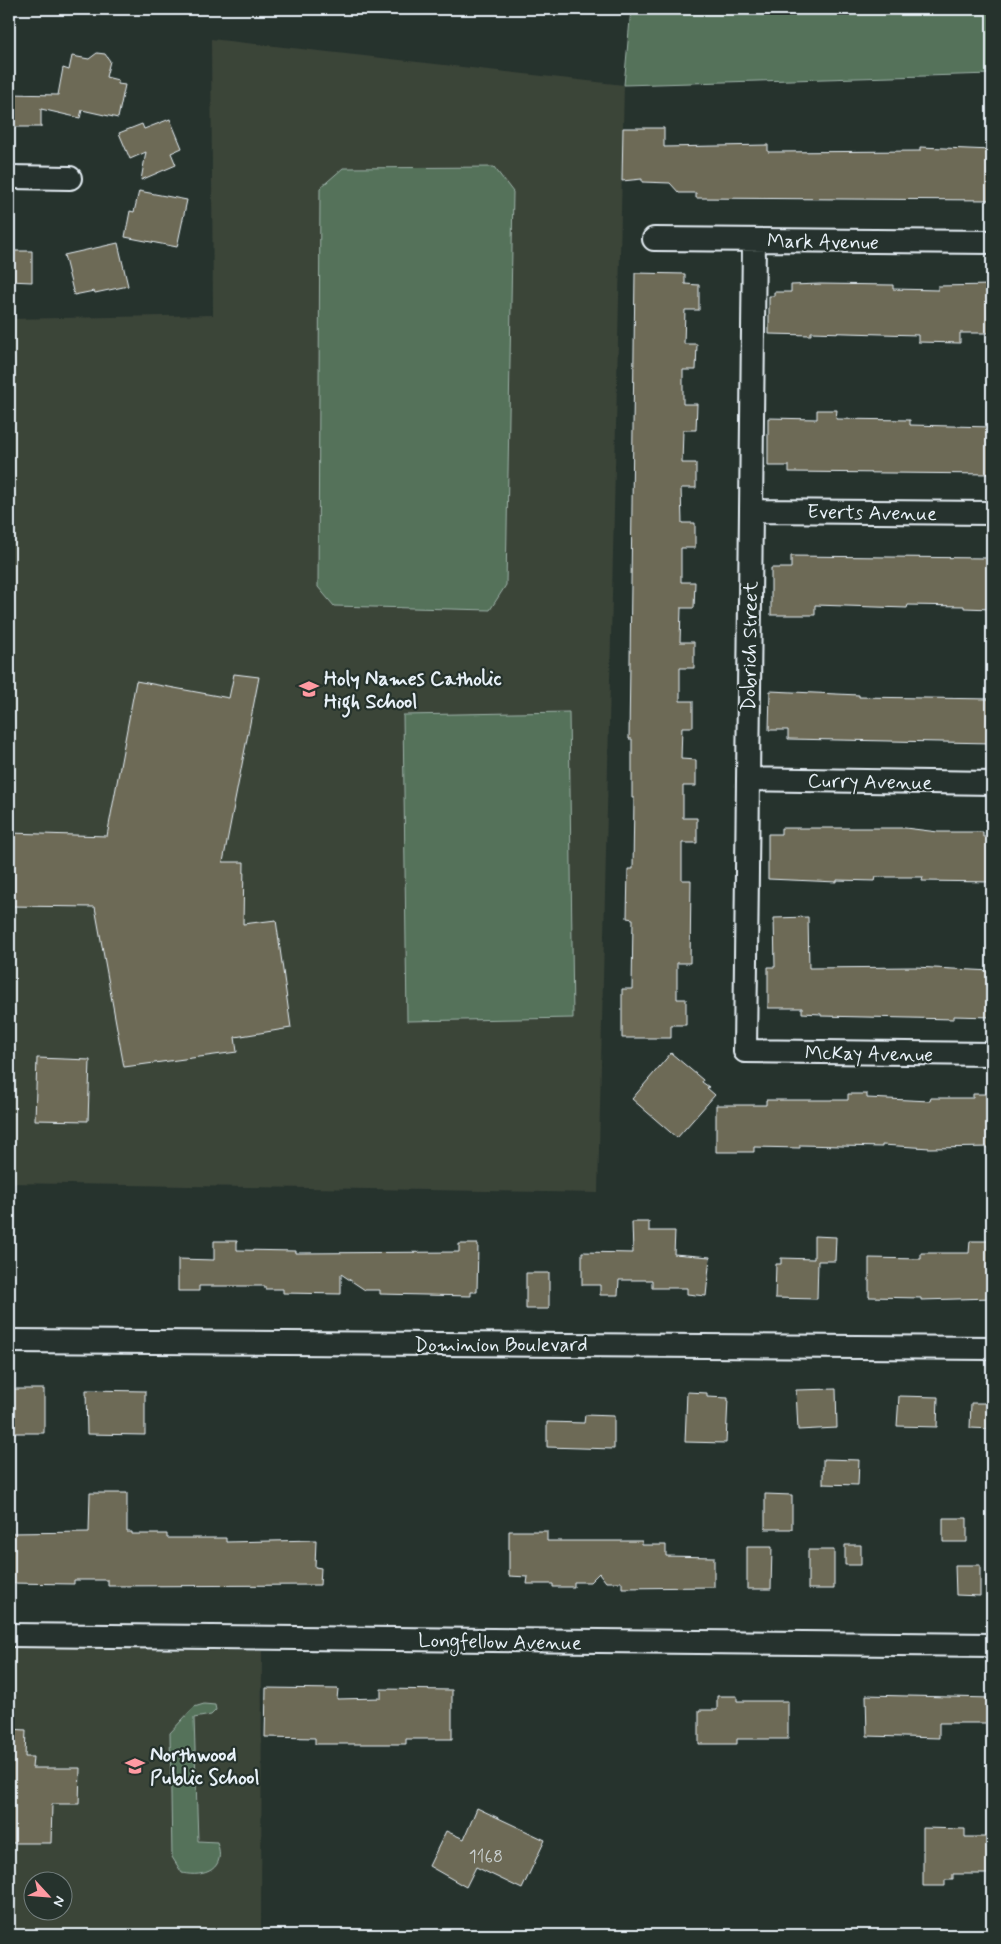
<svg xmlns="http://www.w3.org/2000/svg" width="1001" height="1944" font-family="Mynerve,sans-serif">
<rect width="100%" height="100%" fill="#26332d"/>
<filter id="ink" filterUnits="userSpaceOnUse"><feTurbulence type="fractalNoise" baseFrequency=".02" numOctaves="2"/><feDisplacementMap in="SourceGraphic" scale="10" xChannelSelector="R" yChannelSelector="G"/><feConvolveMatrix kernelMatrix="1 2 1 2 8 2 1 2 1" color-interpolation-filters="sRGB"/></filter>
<g filter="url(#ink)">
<!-- built -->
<path fill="#3b4439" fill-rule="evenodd" d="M 211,39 L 624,85 L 598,1193 L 9,1183 L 9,319 L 213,315 Z
M 9,1647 L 262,1651 L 261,1935 L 9,1935 ZM 32,1882 L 62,1882 L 62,1912 L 32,1912 Z"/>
<!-- green -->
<path fill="#54725a" stroke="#9eb2a9" d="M 631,9 L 992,9 L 992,74 L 624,85 Z
M 494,167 L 513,192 L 506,585 L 490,610 L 334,606 L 318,587 L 320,188 L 343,168 Z
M 569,712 L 573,1018 L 407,1021 L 403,715 Z
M 204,1704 L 215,1705 L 216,1710 L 211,1715 L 194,1718 L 198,1841 L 217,1842 C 227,1869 205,1878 182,1873 L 172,1857 L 170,1733 L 194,1707 Z"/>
<!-- building -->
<path fill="#6d6b56" stroke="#e8f1f8" d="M 97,53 L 105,54 L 110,61 L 106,77 L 118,80 L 118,84 L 125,85 L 118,118 L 82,110 L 80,118 L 41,109 L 41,127 L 9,127 L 9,94 L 58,95 L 63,68 L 69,70 L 72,56 L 89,59 Z
M 170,119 L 182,148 L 171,153 L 176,165 L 141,180 L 146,152 L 130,159 L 119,133 L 142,124 L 144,129 Z
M 623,128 L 664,128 L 664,147 L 768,145 L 768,152 L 920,151 L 920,147 L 992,150 L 992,200 L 696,198 L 696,193 L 679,193 L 670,183 L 642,182 L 642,179 L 622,181 Z
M 139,191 L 187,200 L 177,247 L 125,237 L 130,211 L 134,212 Z
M 118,243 L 128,286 L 95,293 L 94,291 L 74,295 L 64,255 Z
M 9,251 L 32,251 L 32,282 L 9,281 Z
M 635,273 L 685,274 L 685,284 L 699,285 L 699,310 L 685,310 L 684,344 L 697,344 L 696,370 L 683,370 L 683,404 L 697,404 L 696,430 L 683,430 L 682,463 L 696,463 L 696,488 L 681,488 L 682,523 L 695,523 L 695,548 L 681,548 L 681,582 L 695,582 L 694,608 L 681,608 L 680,642 L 694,642 L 694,668 L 680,668 L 680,701 L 693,701 L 693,727 L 682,727 L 681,759 L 696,760 L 696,786 L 683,786 L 683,818 L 697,818 L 697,843 L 682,843 L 682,880 L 691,880 L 690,963 L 677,963 L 677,999 L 686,999 L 686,1025 L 671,1025 L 671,1038 L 622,1038 L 622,989 L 632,989 L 633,919 L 627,918 L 628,869 L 633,869 L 634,798 L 632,798 L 632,739 L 629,739 Z
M 820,284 L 893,285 L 893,289 L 938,290 L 938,286 L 992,285 L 992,333 L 960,333 L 960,343 L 918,342 L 918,335 L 811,332 L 811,335 L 769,334 L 769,296 L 774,296 L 774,292 L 791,292 L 791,285 Z
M 817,410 L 837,410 L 836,419 L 910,420 L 910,425 L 992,427 L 992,474 L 789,472 L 789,466 L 768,466 L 768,418 L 817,419 Z
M 791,556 L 988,558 L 988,571 L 992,568 L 992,609 L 964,608 L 964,606 L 908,605 L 907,608 L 815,605 L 815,615 L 771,615 L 771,568 L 791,568 Z
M 234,674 L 259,677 L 223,862 L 244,862 L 243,924 L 276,920 L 291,1028 L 235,1037 L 237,1052 L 124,1067 L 95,907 L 9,906 L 9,833 L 107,836 L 136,681 L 229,698 Z
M 770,691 L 859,695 L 859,697 L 992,699 L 992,743 L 788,739 L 788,730 L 769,730 Z
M 781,828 L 905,828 L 938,832 L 983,832 L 983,837 L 992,837 L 992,882 L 922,881 L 923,877 L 876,877 L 875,881 L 837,880 L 837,882 L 768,879 L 768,834 L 781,834 Z
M 808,917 L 809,968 L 915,967 L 992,971 L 992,1017 L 954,1016 L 954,1019 L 821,1016 L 821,1014 L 802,1013 L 802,1008 L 768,1008 L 768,967 L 775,967 L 774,918 Z
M 671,1053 L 703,1080 L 702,1082 L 709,1087 L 707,1088 L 715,1095 L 677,1138 L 632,1099 Z
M 37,1058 L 90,1060 L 88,1121 L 35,1120 Z
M 848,1094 L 867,1094 L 867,1098 L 930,1101 L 931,1098 L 973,1098 L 973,1094 L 992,1094 L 992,1147 L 930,1148 L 882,1145 L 882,1147 L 800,1145 L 800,1148 L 754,1147 L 754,1152 L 716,1152 L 716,1105 L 766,1105 L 766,1100 L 848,1100 Z
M 632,1222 L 649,1222 L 649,1231 L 675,1231 L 674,1254 L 710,1257 L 706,1296 L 687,1294 L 687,1288 L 652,1288 L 652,1280 L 619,1280 L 618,1295 L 600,1295 L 600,1285 L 582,1285 L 582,1252 L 633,1253 Z
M 814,1236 L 836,1237 L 835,1261 L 818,1261 L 817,1299 L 775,1298 L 776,1264 L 781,1264 L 781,1258 L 814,1259 Z
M 214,1241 L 237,1241 L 237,1250 L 296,1251 L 296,1253 L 459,1252 L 459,1244 L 478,1244 L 477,1292 L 471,1292 L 471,1296 L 380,1294 L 380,1290 L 365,1290 L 341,1274 L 341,1294 L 283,1293 L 283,1289 L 265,1289 L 265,1286 L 199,1286 L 199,1291 L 178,1291 L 178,1259 L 214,1260 Z
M 970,1241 L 992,1241 L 992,1298 L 921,1300 L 921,1298 L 869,1297 L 869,1258 L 921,1259 L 921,1253 L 969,1253 Z
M 526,1273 L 549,1273 L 549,1309 L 526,1309 Z
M 9,1389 L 44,1389 L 44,1433 L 9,1433 Z
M 836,1389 L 837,1428 L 798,1430 L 796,1390 Z
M 86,1390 L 145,1391 L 145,1435 L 87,1434 Z
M 687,1392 L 707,1393 L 707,1397 L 728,1398 L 726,1443 L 685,1442 Z
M 899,1396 L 938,1397 L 937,1427 L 897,1426 Z
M 971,1403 L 992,1403 L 992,1429 L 970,1428 Z
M 585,1415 L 614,1416 L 614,1449 L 547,1447 L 547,1422 L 584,1423 Z
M 823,1459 L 859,1460 L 858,1485 L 823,1484 Z
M 90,1493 L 127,1493 L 127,1532 L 132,1532 L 132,1534 L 167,1534 L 167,1538 L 226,1538 L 226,1542 L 316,1540 L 315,1567 L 321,1568 L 320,1585 L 108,1586 L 108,1580 L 74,1580 L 74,1584 L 10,1583 L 9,1533 L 89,1532 Z
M 765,1494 L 792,1495 L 792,1529 L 765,1529 Z
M 943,1518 L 967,1518 L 967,1542 L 943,1542 Z
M 509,1531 L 547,1531 L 547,1541 L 642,1541 L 642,1545 L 666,1545 L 666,1556 L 714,1557 L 714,1587 L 622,1588 L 622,1582 L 606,1582 L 599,1573 L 590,1582 L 574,1582 L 574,1587 L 553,1587 L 553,1584 L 527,1584 L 528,1577 L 509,1576 Z
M 845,1545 L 861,1545 L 861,1565 L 845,1565 Z
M 747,1547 L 772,1547 L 771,1589 L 747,1589 Z
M 808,1550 L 834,1550 L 834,1589 L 808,1589 Z
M 955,1565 L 980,1565 L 980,1596 L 956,1595 Z
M 266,1688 L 338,1689 L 337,1699 L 381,1698 L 381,1689 L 452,1690 L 452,1739 L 406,1739 L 406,1744 L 315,1744 L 315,1738 L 265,1737 Z
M 866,1695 L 992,1698 L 992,1723 L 939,1723 L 939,1738 L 867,1736 Z
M 717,1696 L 737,1696 L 737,1701 L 788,1701 L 788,1739 L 737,1739 L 737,1744 L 699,1744 L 699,1710 L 717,1710 Z
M 9,1729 L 26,1730 L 25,1757 L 33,1757 L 32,1768 L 80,1768 L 79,1804 L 52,1804 L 51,1843 L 9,1843 Z
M 477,1808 L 545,1840 L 522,1889 L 476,1867 L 466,1887 L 429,1866 L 446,1831 L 464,1839 Z
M 923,1828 L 965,1829 L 965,1837 L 992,1837 L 992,1874 L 953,1874 L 953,1880 L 945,1880 L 945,1886 L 923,1886 Z"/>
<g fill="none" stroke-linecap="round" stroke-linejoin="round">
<defs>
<path id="minor" d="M 9,177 L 70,178
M 654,239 L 992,242
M 754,240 L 745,1051 L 992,1054
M 751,511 L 992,513
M 748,779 L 992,783
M 9,1341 L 992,1348
M 9,1635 L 992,1645"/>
</defs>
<!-- minor casing -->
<use href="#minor" stroke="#e8f1f8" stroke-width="26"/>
<!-- minor -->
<use href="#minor" stroke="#26332d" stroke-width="22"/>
</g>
</g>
<!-- icons -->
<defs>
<symbol id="school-bare" viewBox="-9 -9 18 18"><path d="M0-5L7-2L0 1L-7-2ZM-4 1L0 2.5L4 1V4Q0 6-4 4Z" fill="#ff9aa2" stroke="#26332d" stroke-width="2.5" paint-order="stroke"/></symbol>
</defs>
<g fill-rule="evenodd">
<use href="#school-bare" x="295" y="675" width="28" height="28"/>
<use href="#school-bare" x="121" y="1752" width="28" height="28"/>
</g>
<g text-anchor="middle" stroke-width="4.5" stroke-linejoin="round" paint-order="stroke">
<!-- number labels -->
<g font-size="18" fill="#c9d0d0">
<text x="486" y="1862">1168</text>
</g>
<!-- street labels -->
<g font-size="20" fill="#e8f1f8" stroke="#26332d">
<text transform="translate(823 241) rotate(1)" y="7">Mark Avenue</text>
<text transform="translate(872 512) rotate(1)" y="7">Everts Avenue</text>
<text transform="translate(749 646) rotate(-89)" y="7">Dobrich Street</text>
<text transform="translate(870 781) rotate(1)" y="7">Curry Avenue</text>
<text transform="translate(869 1053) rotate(1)" y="7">McKay Avenue</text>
<text x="501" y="1351">Dominion Boulevard</text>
<text transform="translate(500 1641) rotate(1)" y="7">Longfellow Avenue</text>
</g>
<!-- poi labels -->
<g font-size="20" font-weight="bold" fill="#e8f1f8" stroke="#26332d" text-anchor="start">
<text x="324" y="685">Holy Names Catholic<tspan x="324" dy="23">High School</tspan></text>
<text x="150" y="1761">Northwood<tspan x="150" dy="23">Public School</tspan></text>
</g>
</g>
<!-- margin -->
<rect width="1001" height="1944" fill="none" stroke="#26332d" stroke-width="30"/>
<rect x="15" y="15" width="971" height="1914" fill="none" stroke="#e8f1f8" stroke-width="2" filter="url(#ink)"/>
<!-- north arrow -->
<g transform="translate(48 1896) rotate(116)"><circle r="24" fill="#26332d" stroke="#747f7e"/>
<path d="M0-4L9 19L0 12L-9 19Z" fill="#ff9aa2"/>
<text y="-8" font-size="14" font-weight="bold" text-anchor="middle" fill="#e8f1f8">N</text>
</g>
</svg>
